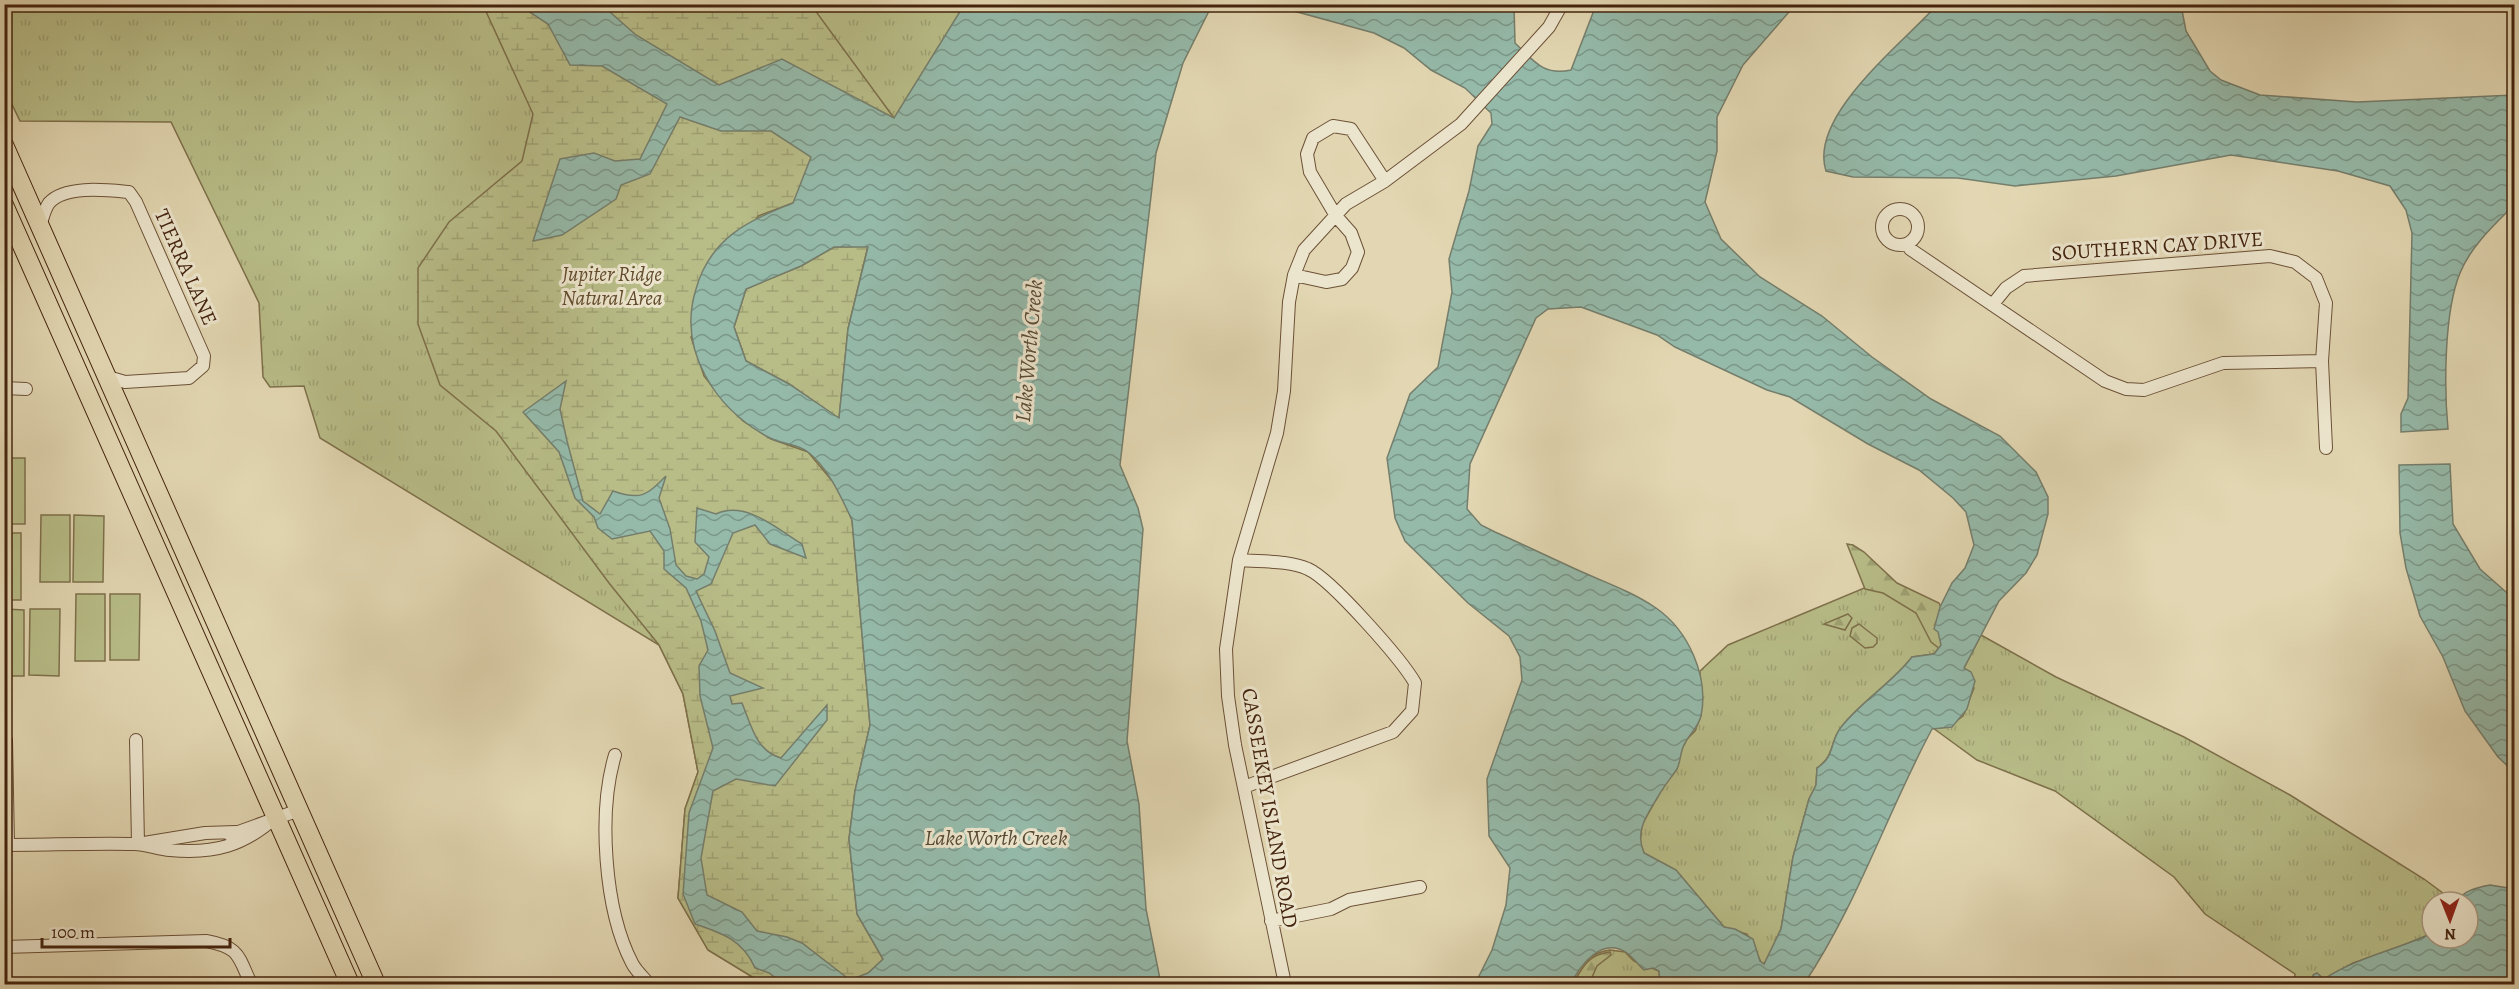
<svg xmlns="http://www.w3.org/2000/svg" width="2519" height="989" font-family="Alegreya,serif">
<defs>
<pattern id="grass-tufts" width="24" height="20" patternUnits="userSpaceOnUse" patternTransform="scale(1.5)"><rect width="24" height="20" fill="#b8bd88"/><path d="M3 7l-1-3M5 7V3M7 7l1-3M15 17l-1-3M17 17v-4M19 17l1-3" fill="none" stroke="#9fa274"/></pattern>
<pattern id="forest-firs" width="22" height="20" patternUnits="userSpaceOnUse" patternTransform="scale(1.5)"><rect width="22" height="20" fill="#b8bd88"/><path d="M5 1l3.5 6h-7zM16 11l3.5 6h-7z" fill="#9fa274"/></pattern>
<pattern id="wetland-marsh" width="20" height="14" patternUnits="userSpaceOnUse" patternTransform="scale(1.5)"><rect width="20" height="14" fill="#b8bd88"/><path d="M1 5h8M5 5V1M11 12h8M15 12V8" fill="none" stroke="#9fa274"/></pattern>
<pattern id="water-waves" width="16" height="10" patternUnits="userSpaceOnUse" patternTransform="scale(1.5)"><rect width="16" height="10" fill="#95baaa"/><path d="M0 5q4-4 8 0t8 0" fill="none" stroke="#7b9789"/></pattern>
</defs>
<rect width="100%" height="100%" fill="#e2d7b2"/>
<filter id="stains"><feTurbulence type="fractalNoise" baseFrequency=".00333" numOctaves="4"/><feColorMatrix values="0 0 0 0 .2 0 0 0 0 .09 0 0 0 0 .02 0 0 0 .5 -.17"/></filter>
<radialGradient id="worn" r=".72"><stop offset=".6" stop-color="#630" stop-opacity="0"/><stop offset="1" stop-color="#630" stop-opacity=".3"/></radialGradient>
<!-- grass -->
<path fill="url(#grass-tufts)" stroke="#7e704b" stroke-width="1.5" d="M 5,5 L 987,5 L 764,984 L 708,950 L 678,898 L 685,809 L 698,772 L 683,694 L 659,645 L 320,438 L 304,386 L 270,387 L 263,377 L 259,303 L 171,122 L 20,121 L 5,90 Z
M 1869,586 L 1912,601 L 1941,645 L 1934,654 L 1912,657 C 1892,683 1863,700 1842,726 C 1829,741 1836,755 1817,768 L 1816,785 L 1809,799 L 1793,857 L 1781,929 L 1766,962 L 1762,964 L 1747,934 L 1724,927 L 1676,870 L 1644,853 L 1640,842 L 1642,825 L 1669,776 L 1677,769 L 1680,752 L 1686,740 L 1695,731 L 1701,715 L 1700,671 L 1728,645 Z
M 1981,635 L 2056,677 L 2184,737 L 2290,795 L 2424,879 L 2455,902 L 2432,902 L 2432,933 L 2404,947 L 2353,963 L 2324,980 L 2312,980 L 2312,984 L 2294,984 L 2295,974 L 2205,914 L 2174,877 L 2055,791 L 1977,760 L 1933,728 L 1943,726 L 1948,727 L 1963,716 L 1974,688 L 1964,668 Z
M 1610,950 L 1625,952 L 1634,961 L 1659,971 L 1660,984 L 1571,984 C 1580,965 1588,953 1610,950 Z"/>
<!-- forest -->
<path fill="url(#forest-firs)" stroke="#7e704b" stroke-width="1.5" d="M 1847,544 L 1853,545 L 1864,552 L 1897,583 L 1939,603 L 1947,620 L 1940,649 L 1931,642 L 1916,613 L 1883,593 L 1865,589 Z
M 1848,614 L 1852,618 L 1845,630 L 1824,624 Z
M 1859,624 L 1877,638 L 1877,643 L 1873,647 L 1865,648 L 1850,636 L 1852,628 Z
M 1610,952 L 1611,955 L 1597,966 L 1589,984 L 1573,984 C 1582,967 1589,954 1610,952 Z"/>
<!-- wetland -->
<path fill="url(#wetland-marsh)" stroke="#7e704b" stroke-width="1.5" d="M 483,5 L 816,5 L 817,13 L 894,118 L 793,203 L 758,216 L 691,337 L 704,376 L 722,399 L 743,421 L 771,439 L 808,452 L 839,489 L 852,520 L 870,725 L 855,791 L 849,839 L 857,914 L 883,959 L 883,984 L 764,984 L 708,950 L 678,898 L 685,809 L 698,772 L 683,694 L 659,645 L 609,583 L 496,431 L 440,385 L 418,324 L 418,268 L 449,222 L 522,161 L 533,114 Z
M 868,246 L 848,329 L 839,419 L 789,384 L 746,361 L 734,327 L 746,289 L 801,266 L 834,247 Z"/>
<!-- park -->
<path fill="#b8bd88" stroke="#7e704b" stroke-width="1.5" d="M 5,458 L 25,458 L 25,524 L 5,524 Z
M 41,515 L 70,515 L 70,582 L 40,582 Z
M 74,515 L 104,516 L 103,582 L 73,582 Z
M 5,533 L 21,533 L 21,600 L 5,600 Z
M 76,594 L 105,594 L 105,661 L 75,661 Z
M 110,594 L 140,594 L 139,660 L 110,660 Z
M 5,609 L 24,610 L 24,676 L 5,676 Z
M 30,609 L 60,609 L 59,676 L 29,675 Z"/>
<!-- water -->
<path fill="url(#water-waves)" stroke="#757e6c" stroke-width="1.5" fill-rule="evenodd" d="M 1938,4 L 2181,5 L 2186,31 L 2210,71 L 2221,80 L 2260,95 L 2357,102 L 2514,95 L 2514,205 C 2494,225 2471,246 2460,273 C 2444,312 2444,387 2448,429 L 2401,432 L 2401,414 L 2408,398 L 2412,233 L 2406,210 L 2390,186 L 2338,171 L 2231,155 L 2116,176 L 2015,186 L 1958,178 L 1853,177 L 1826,171 C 1808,116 1903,43 1938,4 Z
M 519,5 L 602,5 L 636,35 L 719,85 L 782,59 L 894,118 L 961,10 L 962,5 L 1212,5 L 1183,63 L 1156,153 L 1120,465 L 1138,508 L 1143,529 L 1127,741 L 1139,804 L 1146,909 L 1161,984 L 784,984 L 769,973 L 755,968 C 743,940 722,933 695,924 L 683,894 L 689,813 L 713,748 L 700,696 L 699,666 L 708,650 L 701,621 L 686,588 L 664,569 L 664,551 L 650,531 L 612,539 L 598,528 L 594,517 L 575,498 L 559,452 L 523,412 L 566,381 L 560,409 L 567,441 L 583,501 L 600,514 L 613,491 C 641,501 647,495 666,476 L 659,498 L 670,529 L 676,565 L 686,576 L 697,579 L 704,574 L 709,557 L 695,542 L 697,508 L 716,514 C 746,500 777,529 802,544 L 806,558 L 770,544 L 755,525 L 733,533 L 711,584 L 696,591 L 715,631 L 730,673 L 763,688 L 730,696 L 732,704 L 742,703 C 751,725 756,751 781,758 L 827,705 L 827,720 L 775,786 L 736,779 L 713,791 L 701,858 L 707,895 L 742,912 L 757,931 L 787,937 L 802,943 L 850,980 L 868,973 L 883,959 L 857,914 L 849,839 L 855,791 L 870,725 L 852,520 C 842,499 828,467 808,452 C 798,444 781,444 770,438 C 715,409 677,350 696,289 C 710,239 748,220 793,203 L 811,157 L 771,131 L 721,131 L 680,117 L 650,174 L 621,185 L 616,199 L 562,235 L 533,241 L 560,159 L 594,153 L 615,161 L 640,159 L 667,104 L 602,66 L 570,65 L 548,24 ZM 834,247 L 868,247 L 848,329 L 839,418 L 789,384 L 746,361 L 734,327 L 746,289 L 801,266 Z
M 1284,5 L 1514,5 L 1515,43 C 1534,61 1543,76 1571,70 L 1596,5 L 1795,5 L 1743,65 L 1717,117 L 1717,151 L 1705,202 L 1721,239 L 1760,277 L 1822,316 L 1872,357 L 1931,399 L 2000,436 L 2036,472 L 2048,497 L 2048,514 L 2037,555 L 2026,573 L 1999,601 L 1964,668 L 1971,672 L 1975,681 L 1967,709 L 1952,727 L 1932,729 C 1887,813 1857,905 1804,984 L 1660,984 L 1659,971 L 1653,968 L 1644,970 C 1638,965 1634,958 1627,953 C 1602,936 1580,965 1571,984 L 1475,984 L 1492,950 L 1506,905 L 1510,868 L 1489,836 L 1487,779 L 1522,680 L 1520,657 L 1509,636 L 1468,603 L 1405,541 L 1395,518 L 1387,458 L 1410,394 L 1438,367 L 1452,292 L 1449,259 L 1469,191 L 1478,146 L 1492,124 L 1491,113 L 1465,88 L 1431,70 L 1404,48 L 1374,33 L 1290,10 ZM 1581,307 L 1657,335 L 1675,347 L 1767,390 L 1790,397 L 1868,444 L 1919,470 L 1953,498 L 1966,512 L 1974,545 L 1965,568 L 1952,583 L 1940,607 L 1934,629 L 1938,632 L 1941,645 L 1934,654 L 1912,657 C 1892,683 1863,700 1842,726 C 1829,741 1836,756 1817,768 L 1816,785 L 1809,799 L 1793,857 L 1781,929 L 1764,964 L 1760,961 L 1753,939 L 1735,929 L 1724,927 L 1676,870 L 1644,853 C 1634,830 1648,814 1659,795 C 1664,786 1671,778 1677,769 C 1681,761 1680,751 1685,743 C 1690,733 1698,728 1701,716 C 1709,677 1689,631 1656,608 C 1630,590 1598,580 1569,566 C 1545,555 1520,543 1495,532 L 1481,525 L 1467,509 L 1470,464 L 1536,318 L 1548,309 Z
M 2450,464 L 2453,524 L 2480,569 L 2514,599 L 2514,772 L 2498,757 L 2465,711 L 2443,657 L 2420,616 L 2406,568 L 2400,533 L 2399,465 Z
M 2490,885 L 2514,889 L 2514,984 L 2312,984 L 2313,975 L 2317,973 L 2324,979 C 2357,957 2397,950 2432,933 L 2432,938 L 2468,938 L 2468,902 L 2456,902 C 2465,890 2475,888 2490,885 Z"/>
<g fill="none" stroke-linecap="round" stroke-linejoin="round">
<defs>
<path id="street" d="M1882 227a18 18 0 1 1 36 0a18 18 0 1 1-36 0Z
M 40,226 C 43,218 44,210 49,203 C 65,185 107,190 129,192 L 136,202 L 204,356 L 203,366 L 189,378 L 125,382 L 108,377
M 1908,244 L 1910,249 L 2105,381 L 2126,389 L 2144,390 L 2223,363 L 2322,361
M 1294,275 L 1326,282 L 1342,279 L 1352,268 L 1358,252 L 1351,233 L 1336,216 L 1310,172 L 1307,154 L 1313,138 L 1333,126 L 1351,129 L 1385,181
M 1993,304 L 2006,288 L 2024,276 L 2270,256 L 2295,262 L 2316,278 L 2326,303 L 2322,361 L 2326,448
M 4,388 L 26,389
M 1239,560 C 1260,562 1289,560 1308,569 C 1331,579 1402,660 1415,683 L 1412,711 L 1393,732 L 1244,787
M 6,740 L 8,845
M 136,740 L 138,844 L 205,833 L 236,832
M 615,755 C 598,812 604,909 632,963 C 636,971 644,978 649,984
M 230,835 L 299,810
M 4,845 C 48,845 91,843 134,844 C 146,844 158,849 170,850 C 215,854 243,846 276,817
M 1271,921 L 1331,909 L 1349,900 L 1420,887
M 4,947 L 206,941 C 240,947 238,956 251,984
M 1285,984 L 1235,745 L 1228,696 L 1226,649 L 1239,560 L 1277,433 L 1284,391 L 1289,302 L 1294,275 L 1304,250 L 1346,204 L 1385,181 L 1461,124 L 1549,27 L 1562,4"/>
<path id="primary" d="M 4,145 L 376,984
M 4,205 L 350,984"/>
</defs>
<!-- street casing -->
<use href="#street" stroke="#6c5137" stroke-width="14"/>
<!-- primary casing -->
<use href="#primary" stroke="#44240e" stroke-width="20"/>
<!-- street -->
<use href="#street" stroke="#ece5cd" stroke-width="12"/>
<!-- primary -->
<use href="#primary" stroke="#e2d7b2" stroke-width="18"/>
</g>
<g text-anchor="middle" stroke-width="6" stroke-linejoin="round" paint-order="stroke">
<!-- street labels -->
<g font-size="21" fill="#44240e" stroke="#ece5cd">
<text transform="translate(2157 246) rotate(-4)" y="7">SOUTHERN CAY DRIVE</text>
<text transform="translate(186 267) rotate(66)" y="7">TIERRA LANE</text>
<text transform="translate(1270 808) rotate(80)" y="7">CASSEEKEY ISLAND ROAD</text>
</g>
<!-- park labels -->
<g font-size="21" font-style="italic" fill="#614a2c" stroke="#ece5cd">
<text x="612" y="281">Jupiter Ridge<tspan x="612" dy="24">Natural Area</tspan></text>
</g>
<!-- water labels -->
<g font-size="22" font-style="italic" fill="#584a35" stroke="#ece5cd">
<text transform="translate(1028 351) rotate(-85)" y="8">Lake Worth Creek</text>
<text x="996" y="845">Lake Worth Creek</text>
</g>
</g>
<!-- margin -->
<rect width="2519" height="989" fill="none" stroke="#e2d7b2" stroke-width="24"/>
<rect x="6" y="6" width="2507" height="977" fill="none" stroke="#44240e" stroke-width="3"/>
<rect x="12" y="12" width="2495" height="965" fill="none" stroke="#44240e" stroke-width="1.5"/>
<!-- north arrow -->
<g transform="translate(2450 920) rotate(179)"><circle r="28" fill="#ece5cd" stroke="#a99881" stroke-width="1.5"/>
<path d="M0-4.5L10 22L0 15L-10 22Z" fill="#8f2418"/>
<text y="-9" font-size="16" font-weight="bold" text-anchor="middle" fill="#44240e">N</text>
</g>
<!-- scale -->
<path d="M42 938v9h188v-9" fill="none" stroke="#44240e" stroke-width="3"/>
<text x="51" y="938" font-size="18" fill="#44240e" stroke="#ece5cd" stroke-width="4.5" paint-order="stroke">100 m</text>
<rect width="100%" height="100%" filter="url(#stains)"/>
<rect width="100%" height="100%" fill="url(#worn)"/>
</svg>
